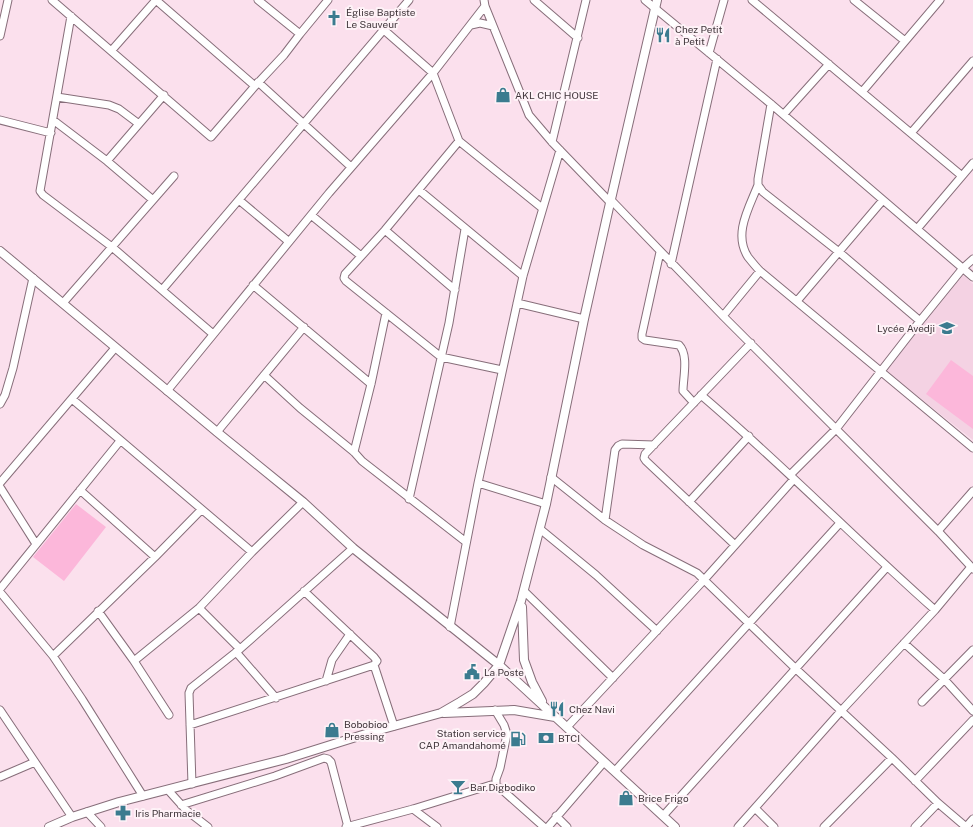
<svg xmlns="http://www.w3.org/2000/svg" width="973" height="827" font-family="'Public Sans',sans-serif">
<rect width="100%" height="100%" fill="#fbe0ed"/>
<!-- built -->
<path fill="#f4d2e3" d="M 963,275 L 973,284 L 973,440 L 886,371 Z"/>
<!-- green -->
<path fill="#fcb7da" d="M 951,360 L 973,376 L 973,429 L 926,394 Z
M 76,504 L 106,527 L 64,581 L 33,557 Z"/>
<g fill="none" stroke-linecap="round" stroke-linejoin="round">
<defs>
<path id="minor" d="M 52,0 L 211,137 L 255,86 L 284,55 L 300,34 L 328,0
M 258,0 L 300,34
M 484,0 L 485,6 L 529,115 L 552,142 L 608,200
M 534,0 L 578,38
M 645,0 L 771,104 L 973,277
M 752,0 L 962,176
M 854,0 L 905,41
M 71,16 L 40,191 L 43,195 L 112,247 L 213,334
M 471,25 L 480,23 L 493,26
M 384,30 L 433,73 L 459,141 L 542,208
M 0,36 L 8,0
M 112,50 L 156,0 L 255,86
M 709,53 L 724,0
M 258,82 L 351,167
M 862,92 L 940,0
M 57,97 L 109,105 L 119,109 L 139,124
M 771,104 L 758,179 L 758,185 C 749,208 733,234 748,257 C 752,262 756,267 760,271 L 973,448
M 784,114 L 829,64
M 0,120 L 51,133
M 53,120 L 107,161 L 153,200
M 911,133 L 973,61
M 459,141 L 385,230 L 345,274 L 344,278 L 346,281 L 441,357 L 502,370
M 552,142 L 586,0
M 107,161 L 164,95
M 758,185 L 763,192 L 839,252 L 920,321
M 419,190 L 523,276
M 239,200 L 288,241
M 613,202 L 723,316 L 938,531 L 973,569
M 311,215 L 361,256
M 917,229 L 973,163
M 385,230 L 455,290
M 660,252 L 642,334 L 642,338 L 645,340 L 679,345 C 689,355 683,378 683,391 L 694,403
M 671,264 L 717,59
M 253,285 L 371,384
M 162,290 L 409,0
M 797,301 L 883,200
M 63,303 L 174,176
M 517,303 L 584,319
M 723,316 L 760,271
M 264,375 L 300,408 L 354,452 L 362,461 L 466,542
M 167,391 L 329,193 L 433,73 L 485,6
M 701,395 C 782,464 856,540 935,610
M 72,399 L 252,552
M 0,404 L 5,395 L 13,368 L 33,278
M 217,432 L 304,327
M 354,452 L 371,384 L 386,313
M 790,475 L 836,429 L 920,321 L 963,268 L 973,259
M 551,477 L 605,520 L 643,545 L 697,573 L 796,669 L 892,758 L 938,803 L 966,827
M 0,483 L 115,348
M 478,483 L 546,504
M 0,487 L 36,544
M 80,490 L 155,557
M 409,499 L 449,323 L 465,229
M 689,502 L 749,436
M 605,520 L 615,450 L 618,446 L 622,444 L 654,445
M 540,529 L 596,575 L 657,631
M 938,531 L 973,491
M 735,545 L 646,461 L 644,458 L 645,454 L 751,343
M 0,589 L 120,441
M 524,591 L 613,678
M 0,592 L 53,656 L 82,699 L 143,796
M 199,608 L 240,649
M 98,611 L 134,661 L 169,715
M 450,627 L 478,483 L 523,276 L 560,150
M 904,643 L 944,679 L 973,711
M 236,652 L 276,698
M 53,656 L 155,557 L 201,510
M 134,661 L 199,608 L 252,552 L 303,502
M 374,665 L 394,726
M 326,681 L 332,660 L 350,634
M 922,702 L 973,650
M 0,710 L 72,817
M 495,710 L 504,725 L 507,734 L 500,768 L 496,779 L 496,786
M 190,725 L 374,665 L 377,661 L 374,657 L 304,591
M 567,727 L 704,580 L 794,479
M 615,771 L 840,523
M 0,777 L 35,762
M 915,781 L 973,720
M 192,784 L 189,693 L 191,688 L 240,649 L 353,548
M 168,790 L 186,810 L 208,827
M 181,805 L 275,776 L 324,758 L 328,759 L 331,762 L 348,827
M 755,808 L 774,827
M 413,809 L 437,827
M 87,812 L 101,827
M 556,816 L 567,827
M 663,816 L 887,567
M 346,827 L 413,809 L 491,785 L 500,788 L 544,827
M 548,827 L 604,762
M 738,827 L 841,711 L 935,610 L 971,567
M 824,827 L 892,758
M 915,827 L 938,803
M 966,827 L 973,819"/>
<path id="tertiary" d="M 611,199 L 657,0
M 0,251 L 217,432 L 303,502 L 353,548 L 499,665 L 675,827
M 522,607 L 524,660 L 532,682 L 542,701
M 444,713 L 514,710 L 555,717
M 49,827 L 72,817 L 119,802 L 286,759 L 372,732 L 441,713 L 460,702 L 473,694 L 484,683 L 499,665 L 521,601 L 546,504 L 584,319 L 610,203"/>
</defs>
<!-- minor casing -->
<use href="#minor" stroke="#876e7a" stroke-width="9"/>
<!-- tertiary casing -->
<use href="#tertiary" stroke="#876e7a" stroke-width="10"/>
<!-- minor -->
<use href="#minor" stroke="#fff" stroke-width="7"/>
<!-- tertiary -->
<use href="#tertiary" stroke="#fff" stroke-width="8"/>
</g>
<!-- icons -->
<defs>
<symbol id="church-bare" viewBox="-9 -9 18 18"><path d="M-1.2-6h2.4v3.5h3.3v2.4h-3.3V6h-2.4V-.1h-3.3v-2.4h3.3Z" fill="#3b7b8f" stroke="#fef2f7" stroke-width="2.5" paint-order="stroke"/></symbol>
<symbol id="restaurant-bare" viewBox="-9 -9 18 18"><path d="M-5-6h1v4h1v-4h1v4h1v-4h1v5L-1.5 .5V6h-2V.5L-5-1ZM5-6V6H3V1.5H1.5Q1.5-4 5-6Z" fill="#3b7b8f" stroke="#fef2f7" stroke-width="2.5" paint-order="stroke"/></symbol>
<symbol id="shop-bare" viewBox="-9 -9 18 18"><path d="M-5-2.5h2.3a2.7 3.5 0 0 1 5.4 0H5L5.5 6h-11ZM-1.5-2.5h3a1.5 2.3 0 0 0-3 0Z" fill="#3b7b8f" stroke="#fef2f7" stroke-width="2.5" paint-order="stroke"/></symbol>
<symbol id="school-bare" viewBox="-9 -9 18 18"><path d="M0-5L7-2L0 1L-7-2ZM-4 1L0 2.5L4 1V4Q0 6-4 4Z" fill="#3b7b8f" stroke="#fef2f7" stroke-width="2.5" paint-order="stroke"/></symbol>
<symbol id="civic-bare" viewBox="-9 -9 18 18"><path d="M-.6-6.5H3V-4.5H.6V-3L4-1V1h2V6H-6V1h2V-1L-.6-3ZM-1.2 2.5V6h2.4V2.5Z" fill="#3b7b8f" stroke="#fef2f7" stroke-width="2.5" paint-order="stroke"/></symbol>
<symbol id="bank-bare" viewBox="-9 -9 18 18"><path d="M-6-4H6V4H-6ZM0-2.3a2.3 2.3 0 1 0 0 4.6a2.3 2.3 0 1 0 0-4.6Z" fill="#3b7b8f" stroke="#fef2f7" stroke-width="2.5" paint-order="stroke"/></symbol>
<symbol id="fuel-bare" viewBox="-9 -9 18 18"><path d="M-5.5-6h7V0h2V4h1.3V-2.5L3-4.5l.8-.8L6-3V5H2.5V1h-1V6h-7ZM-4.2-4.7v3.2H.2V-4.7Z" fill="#3b7b8f" stroke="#fef2f7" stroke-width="2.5" paint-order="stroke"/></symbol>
<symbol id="bar-bare" viewBox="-9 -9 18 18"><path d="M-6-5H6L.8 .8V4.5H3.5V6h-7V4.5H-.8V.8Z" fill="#3b7b8f" stroke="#fef2f7" stroke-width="2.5" paint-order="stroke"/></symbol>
<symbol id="pharmacy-bare" viewBox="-9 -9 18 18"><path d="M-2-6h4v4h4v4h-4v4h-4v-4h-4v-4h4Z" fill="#3b7b8f" stroke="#fef2f7" stroke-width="2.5" paint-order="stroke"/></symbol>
</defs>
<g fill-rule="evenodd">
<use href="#church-bare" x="323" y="7" width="22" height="22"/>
<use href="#restaurant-bare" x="652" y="24" width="22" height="22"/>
<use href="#shop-bare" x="492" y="84" width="22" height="22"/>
<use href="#school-bare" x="936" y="317" width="22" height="22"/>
<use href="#civic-bare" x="461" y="661" width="22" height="22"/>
<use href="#restaurant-bare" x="546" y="698" width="22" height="22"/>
<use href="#shop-bare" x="321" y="719" width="22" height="22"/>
<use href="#bank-bare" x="535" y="727" width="22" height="22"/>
<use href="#fuel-bare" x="507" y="728" width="22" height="22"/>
<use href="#bar-bare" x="447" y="776" width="22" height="22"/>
<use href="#shop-bare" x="615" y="787" width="22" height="22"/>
<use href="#pharmacy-bare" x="112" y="802" width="22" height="22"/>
</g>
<g text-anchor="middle" stroke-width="4" stroke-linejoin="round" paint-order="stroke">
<!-- poi labels -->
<g font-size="10" fill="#40363b" stroke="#fef2f7" text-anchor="start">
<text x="346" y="16">Église Baptiste<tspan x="346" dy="12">Le Sauveur</tspan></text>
<text x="675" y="33">Chez Petit<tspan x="675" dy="12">à Petit</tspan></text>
<text x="515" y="99">AKL CHIC HOUSE</text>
<text x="935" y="332" text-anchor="end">Lycée Avedji</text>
<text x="484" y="676">La Poste</text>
<text x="569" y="713">Chez Navi</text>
<text x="344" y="728">Bobobioo<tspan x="344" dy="12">Pressing</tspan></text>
<text x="506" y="737" text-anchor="end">Station service<tspan x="506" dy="12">CAP Amandahomé</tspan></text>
<text x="558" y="742">BTCI</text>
<text x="470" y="791">Bar Digbodiko</text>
<text x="638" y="802">Brice Frigo</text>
<text x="135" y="817">Iris Pharmacie</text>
</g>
</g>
</svg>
